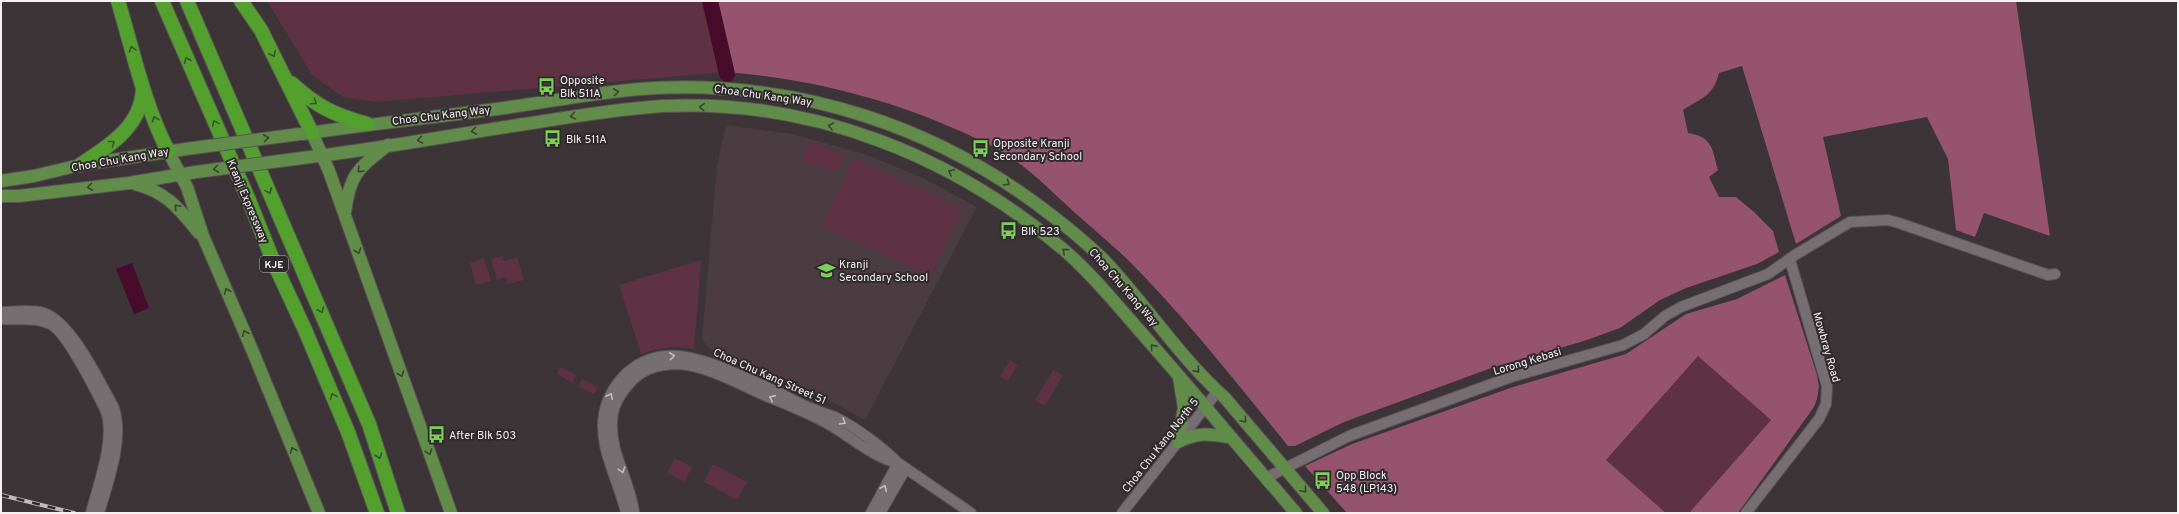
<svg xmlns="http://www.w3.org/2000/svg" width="2179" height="514" font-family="Overpass,sans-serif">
<rect width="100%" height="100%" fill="#3c3437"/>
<!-- built -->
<path fill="#4a3c41" d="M 726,125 L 792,134 L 865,154 L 923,178 L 977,207 L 865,420 L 808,389 L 713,350 L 708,347 L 702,339 L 717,165 Z"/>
<!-- green -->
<path fill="#5e3243" d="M 267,1 L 705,1 L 722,65 L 725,65 L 726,72 L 375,102 L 343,97 L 312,75 Z
M 808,142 L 844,153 L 838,172 L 802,161 Z
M 853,158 L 962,208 L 931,276 L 822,226 Z
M 502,256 L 504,261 L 517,257 L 524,280 L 508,284 L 506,277 L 497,280 L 491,259 Z
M 484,258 L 491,281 L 476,285 L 470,263 Z
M 701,260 L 694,349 C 675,345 659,347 641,354 L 619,285 Z
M 1698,355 L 1771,420 L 1689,513 L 1666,513 L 1606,460 Z
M 1010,360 L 1018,365 L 1008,381 L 1000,376 Z
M 560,367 L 576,375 L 573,383 L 557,374 Z
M 1053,370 L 1063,375 L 1045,406 L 1035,400 Z
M 582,379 L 598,387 L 594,394 L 578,386 Z
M 675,458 L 692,467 L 684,482 L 667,473 Z
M 713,464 L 747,482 L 737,500 L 704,482 Z"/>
<!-- forest -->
<path fill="#95536d" d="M 716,1 L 2016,1 L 2050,236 L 1984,213 L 1975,237 L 1956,230 L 1948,159 L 1927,117 L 1823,137 L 1841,216 L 1796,244 L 1742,66 L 1719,73 C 1713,97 1701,98 1683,110 L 1688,133 C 1713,137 1712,149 1718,170 L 1709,177 L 1719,197 L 1736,197 L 1754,212 L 1773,231 L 1779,252 L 1757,264 L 1686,288 L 1660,300 L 1620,328 L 1584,341 L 1494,367 L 1344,422 L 1295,446 L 1288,446 C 1236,382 1185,317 1127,259 C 1110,243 1092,228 1074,212 C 1052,192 1030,169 1004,153 C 991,144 975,138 960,131 C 887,98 806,78 726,72 L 725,65 L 728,64 Z
M 1785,275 L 1817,375 L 1819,387 L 1817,399 L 1814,407 L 1738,513 L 1689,513 L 1771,420 L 1698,356 L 1606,460 L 1666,513 L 1347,513 L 1305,466 L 1352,444 L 1513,387 L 1626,354 L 1686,314 L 1737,299 Z"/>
<!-- water -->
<path fill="#470c29" d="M 705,1 L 716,1 L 728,64 L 722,66 Z
M 132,263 L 149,308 L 134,314 L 116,269 Z"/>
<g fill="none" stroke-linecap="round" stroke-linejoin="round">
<!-- river -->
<path stroke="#470c29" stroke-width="16" d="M 710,1 L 727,74"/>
<defs>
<path id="minor" d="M 1,312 C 14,312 32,309 44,313 C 72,323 99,381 114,408 C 124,441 108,481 99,513
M 1,319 C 17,320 36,317 50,324 C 66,331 96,391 105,409 C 117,436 98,485 91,513
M 1266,478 L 1349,436 L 1511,377 L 1623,345 L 1644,334 L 1665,316 L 1681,307 L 1768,274 L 1795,255 L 1850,222 L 1888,220 L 1899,223 L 2048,275 L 2055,274
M 626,513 C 619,480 598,448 604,414 C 607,398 616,383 628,372 C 664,341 707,361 744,377 C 764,385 782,394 801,404 C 812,409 823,413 835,417 C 855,427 883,447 898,463 L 971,513
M 634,513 C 631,482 610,454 612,422 C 612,408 620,394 629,384 C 641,369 660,364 678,364 C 705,365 741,385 766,396 C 788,405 809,413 830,425 C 852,438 873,457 898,463
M 871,513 L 898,463
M 880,513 L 906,468
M 1122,513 L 1218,391
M 1746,513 L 1819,419 L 1826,404 L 1827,386 L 1790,260"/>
<path id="major" d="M 312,133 L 329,171 L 451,513
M 303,134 C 370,124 437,117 504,108 C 554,101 603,91 654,88 C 800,81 940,127 1055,218 C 1071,230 1087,244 1102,258 C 1145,303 1179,357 1225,398 L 1323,513
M 168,151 L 187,187 L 203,236 L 253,352 L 319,513
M 310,157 C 384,148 458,134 532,123 C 575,116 619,109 663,106 C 811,99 952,155 1064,250 C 1092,274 1115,303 1139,330 C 1192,390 1243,452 1296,513
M 1,181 L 34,176 L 80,165 L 186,149
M 135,184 C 167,192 179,209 199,233
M 1,196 L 19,196 L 129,183 L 196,172
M 345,212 C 350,173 359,168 388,145
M 1178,442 L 1184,408 L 1179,377
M 1178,442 C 1198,432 1207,434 1229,437"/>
<path id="highway" d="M 118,1 C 133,51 144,104 168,151
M 162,1 L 248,198 L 274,263 L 305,330 L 348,432 L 377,513
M 187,1 L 369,424 L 398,513
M 241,1 L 261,30 L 312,133
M 291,83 C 316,106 334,115 367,124
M 80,165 C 109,146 141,127 143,89"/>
</defs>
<!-- minor casing -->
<use href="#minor" stroke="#5a5355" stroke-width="12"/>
<!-- major casing -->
<use href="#major" stroke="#5a5355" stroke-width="14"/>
<!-- highway casing -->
<use href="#highway" stroke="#5a5355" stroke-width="16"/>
<!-- minor -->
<use href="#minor" stroke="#766e70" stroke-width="10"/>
<!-- major -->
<use href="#major" stroke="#618c49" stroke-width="12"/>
<!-- highway -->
<use href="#highway" stroke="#53a02f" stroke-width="14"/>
<defs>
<path id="rail" d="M 1,495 L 74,513"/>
</defs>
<!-- rail casing -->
<use href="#rail" stroke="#c0babc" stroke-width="4"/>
<!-- rail -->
<use href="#rail" stroke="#312a2d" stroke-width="2.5" stroke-dasharray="8" stroke-linecap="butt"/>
<defs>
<path id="major-bridge" d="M 186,149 L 300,134
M 196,172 L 310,157"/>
</defs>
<!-- major-bridge casing -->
<use href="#major-bridge" stroke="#5a5355" stroke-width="14" stroke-linecap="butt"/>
<!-- major-bridge -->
<use href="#major-bridge" stroke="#618c49" stroke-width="12"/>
</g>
<!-- one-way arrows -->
<defs><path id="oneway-chevron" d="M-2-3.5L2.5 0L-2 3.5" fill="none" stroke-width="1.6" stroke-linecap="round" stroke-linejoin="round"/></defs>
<g stroke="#3d532e">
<use href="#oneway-chevron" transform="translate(132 49) rotate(-107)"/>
<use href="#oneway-chevron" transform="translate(273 54) rotate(63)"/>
<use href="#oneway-chevron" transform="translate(187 60) rotate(-113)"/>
<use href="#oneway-chevron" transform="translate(314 102) rotate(34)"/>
<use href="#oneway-chevron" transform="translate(155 119) rotate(-109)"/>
<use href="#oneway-chevron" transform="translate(215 123) rotate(-114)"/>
<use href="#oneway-chevron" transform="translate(112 143) rotate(-38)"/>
<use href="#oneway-chevron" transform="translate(269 191) rotate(66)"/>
<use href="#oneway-chevron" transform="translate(321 310) rotate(66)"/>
<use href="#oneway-chevron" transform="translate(333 396) rotate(-113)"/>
<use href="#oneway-chevron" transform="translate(379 456) rotate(71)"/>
</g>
<g stroke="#3d4234">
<use href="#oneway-chevron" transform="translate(616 92) rotate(-6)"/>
<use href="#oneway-chevron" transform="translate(702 107) rotate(-178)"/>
<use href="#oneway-chevron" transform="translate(573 116) rotate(171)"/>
<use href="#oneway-chevron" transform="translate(831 126) rotate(-166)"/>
<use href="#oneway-chevron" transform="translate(474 131) rotate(172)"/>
<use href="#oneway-chevron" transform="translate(266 138) rotate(-7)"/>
<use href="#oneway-chevron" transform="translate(420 140) rotate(171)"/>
<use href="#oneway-chevron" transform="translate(216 169) rotate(172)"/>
<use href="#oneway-chevron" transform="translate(360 170) rotate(135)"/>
<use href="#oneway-chevron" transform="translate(951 172) rotate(-153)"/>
<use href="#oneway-chevron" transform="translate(1007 183) rotate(34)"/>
<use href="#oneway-chevron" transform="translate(90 187) rotate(173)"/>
<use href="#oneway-chevron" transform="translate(177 207) rotate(-131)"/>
<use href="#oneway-chevron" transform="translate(358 251) rotate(71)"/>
<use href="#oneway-chevron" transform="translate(1065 251) rotate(-139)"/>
<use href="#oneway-chevron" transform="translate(227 291) rotate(-113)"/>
<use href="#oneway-chevron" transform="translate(245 333) rotate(-113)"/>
<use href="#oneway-chevron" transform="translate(1153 347) rotate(-132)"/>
<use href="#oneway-chevron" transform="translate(1197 370) rotate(48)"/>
<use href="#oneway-chevron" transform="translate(401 374) rotate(71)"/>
<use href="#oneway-chevron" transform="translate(1244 420) rotate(50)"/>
<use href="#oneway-chevron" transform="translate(293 450) rotate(-113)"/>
<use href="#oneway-chevron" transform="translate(429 452) rotate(70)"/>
<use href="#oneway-chevron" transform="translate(1304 490) rotate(49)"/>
</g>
<g stroke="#c2bcbe">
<use href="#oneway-chevron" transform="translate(672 356) rotate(-6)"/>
<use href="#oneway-chevron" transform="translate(610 396) rotate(-64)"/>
<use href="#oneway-chevron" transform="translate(772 398) rotate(-156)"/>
<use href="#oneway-chevron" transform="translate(843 422) rotate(32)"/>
<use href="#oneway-chevron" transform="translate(622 470) rotate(73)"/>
<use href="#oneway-chevron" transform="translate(884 488) rotate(-63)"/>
</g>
<!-- icons -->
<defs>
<symbol id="bus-bare" viewBox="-9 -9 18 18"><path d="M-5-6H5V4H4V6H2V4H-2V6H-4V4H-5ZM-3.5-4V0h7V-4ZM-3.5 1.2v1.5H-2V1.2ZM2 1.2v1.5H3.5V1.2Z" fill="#7bd156" stroke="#312a2d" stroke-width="2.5" paint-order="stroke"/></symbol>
<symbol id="school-bare" viewBox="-9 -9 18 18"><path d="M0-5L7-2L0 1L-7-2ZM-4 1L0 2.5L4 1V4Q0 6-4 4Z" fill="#7bd156" stroke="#312a2d" stroke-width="2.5" paint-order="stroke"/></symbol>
</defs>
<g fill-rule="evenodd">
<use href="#bus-bare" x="534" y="74" width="25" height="25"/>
<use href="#bus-bare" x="540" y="126" width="25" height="25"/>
<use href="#bus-bare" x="968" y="136" width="25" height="25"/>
<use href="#bus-bare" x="996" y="218" width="25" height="25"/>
<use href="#school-bare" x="814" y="258" width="25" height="25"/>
<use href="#bus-bare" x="424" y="422" width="25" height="25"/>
<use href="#bus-bare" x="1310" y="468" width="25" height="25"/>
</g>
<g text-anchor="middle" stroke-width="4" stroke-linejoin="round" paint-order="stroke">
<!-- shield labels -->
<rect fill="#312a2d" stroke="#bab5b7" stroke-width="1" x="260" y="256" width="28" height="16" rx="3"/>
<g font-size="10" font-weight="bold" fill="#f5f0f2">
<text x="274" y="268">KJE</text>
</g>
<!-- poi labels -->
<g font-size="11" fill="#f5f0f2" stroke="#312a2d" text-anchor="start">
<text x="560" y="84">Opposite<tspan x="560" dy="13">Blk 511A</tspan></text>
<text x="566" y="143">Blk 511A</text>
<text x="993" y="147">Opposite Kranji<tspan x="993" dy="13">Secondary School</tspan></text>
<text x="1021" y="235">Blk 523</text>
<text x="839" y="268">Kranji<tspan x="839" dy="13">Secondary School</tspan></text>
<text x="449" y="439">After Blk 503</text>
<text x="1336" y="479">Opp Block<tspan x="1336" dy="13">548 (LP143)</tspan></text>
</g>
<!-- street labels -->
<g font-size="11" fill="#f5f0f2" stroke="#312a2d">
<text transform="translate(763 95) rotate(8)" y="4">Choa Chu Kang Way</text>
<text transform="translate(441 115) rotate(-7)" y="4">Choa Chu Kang Way</text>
<text transform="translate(120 159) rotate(-10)" y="4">Choa Chu Kang Way</text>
<text transform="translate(248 201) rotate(67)" y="4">Kranji Expressway</text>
<text transform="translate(1124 287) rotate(49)" y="4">Choa Chu Kang Way</text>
<text transform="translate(1827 347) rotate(74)" y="4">Mowbray Road</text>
<text transform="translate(1527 361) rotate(-17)" y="4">Lorong Kebasi</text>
<text transform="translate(770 376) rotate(24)" y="4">Choa Chu Kang Street 51</text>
<text transform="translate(1160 445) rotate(-52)" y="4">Choa Chu Kang North 5</text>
</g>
</g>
<!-- border -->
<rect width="2179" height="514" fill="none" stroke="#f5f0f2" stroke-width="4"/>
</svg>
